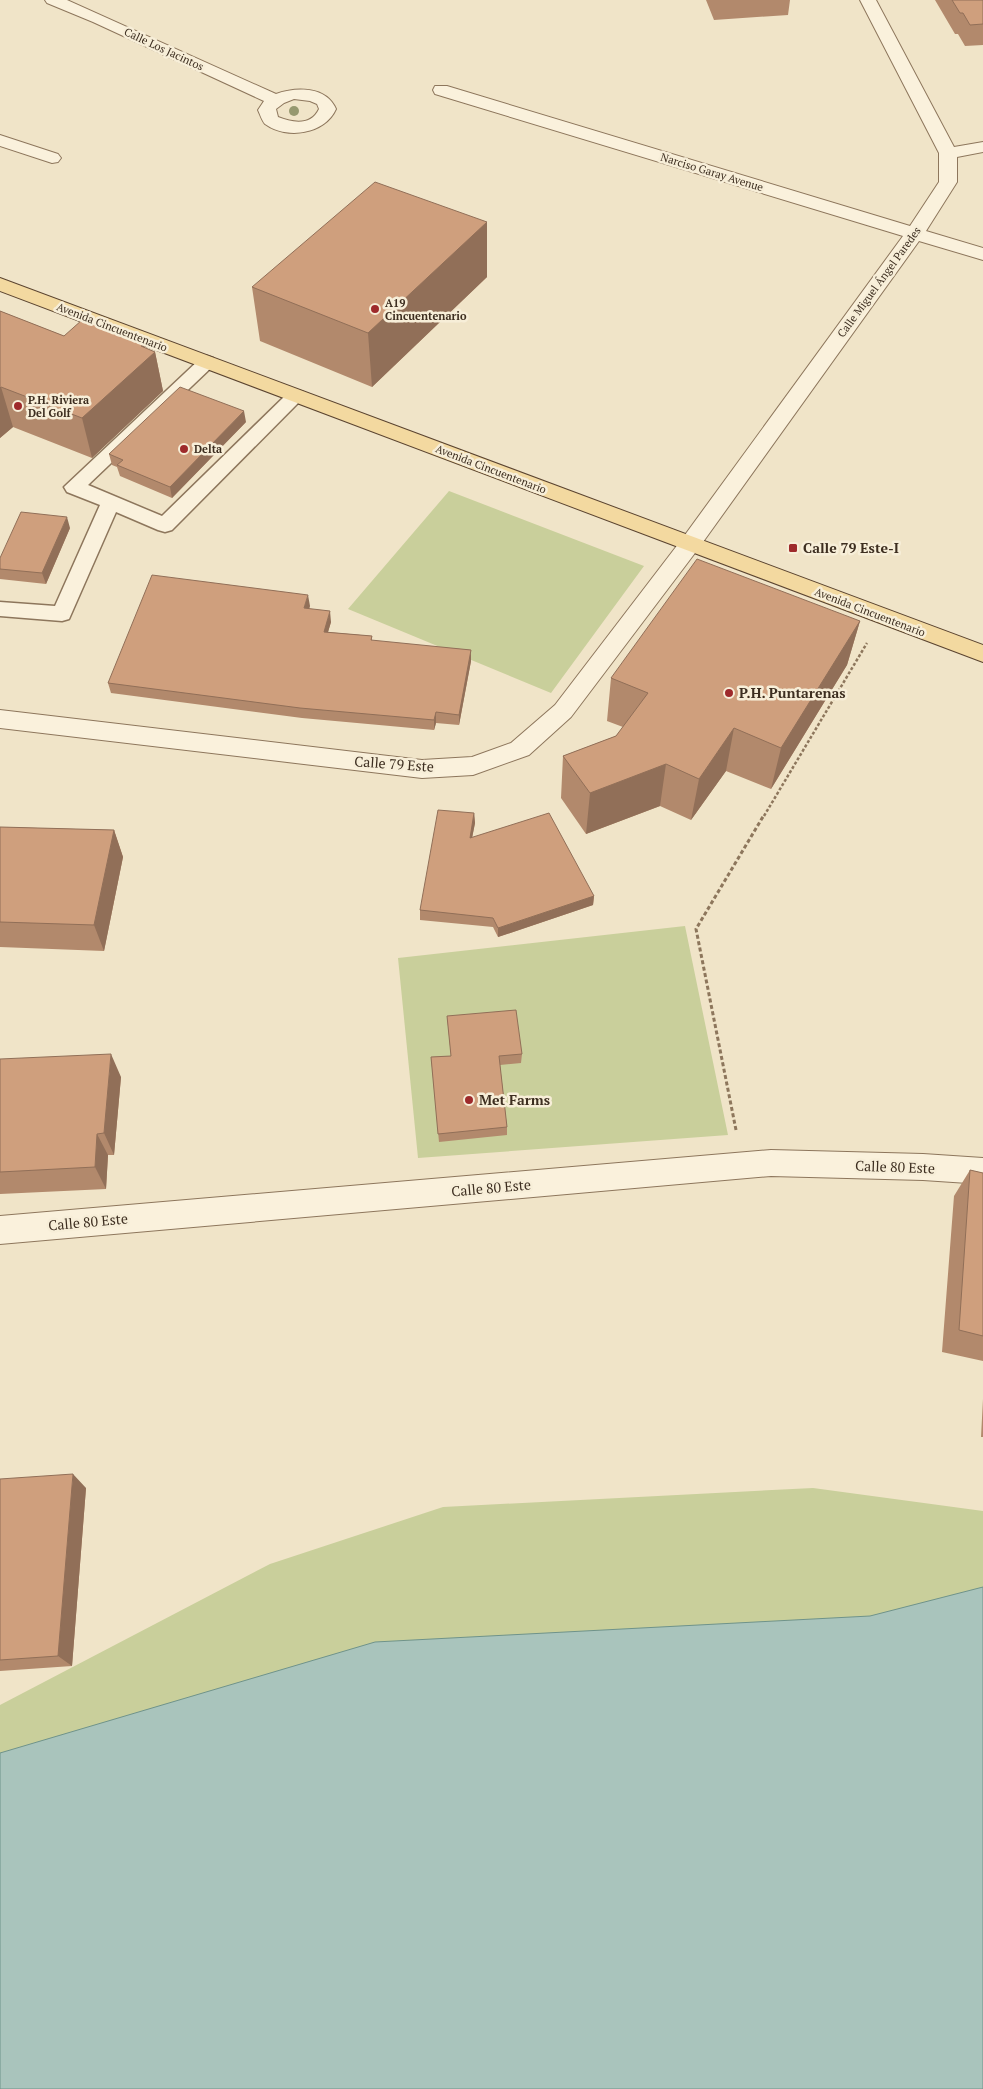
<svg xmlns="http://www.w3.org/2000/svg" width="983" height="2089" font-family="'PT Serif',serif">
<rect width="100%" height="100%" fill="#f0e4c8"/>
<!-- green -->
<path fill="#c9cf9b" d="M 449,491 L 644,566 L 551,693 L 348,609 Z
M 685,926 L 728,1135 L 418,1158 L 398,958 Z
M 813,1488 L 983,1511 L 983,2089 L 0,2089 L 0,1705 L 270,1564 L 443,1507 Z"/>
<!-- water -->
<path fill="#a9c4bc" stroke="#6f938a" d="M 983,1587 L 983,2089 L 0,2089 L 0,1753 L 375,1642 L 870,1616 Z"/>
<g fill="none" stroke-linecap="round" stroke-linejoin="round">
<defs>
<path id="lane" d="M 207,356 L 213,358 L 216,362 L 213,366 L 88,485 L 162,516 L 289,392 L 296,390 L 303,392 L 305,396 L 172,530 L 165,532 L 158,530 L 116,512 L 69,619 L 62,621 L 0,616 L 0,602 L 55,606 L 100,505 L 67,492 L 64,487 L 201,358 Z"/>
<path id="street" d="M 45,0 L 67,0 L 276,94 C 296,87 326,86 336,109 C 325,134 287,140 265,124 C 262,121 260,114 258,110 L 264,101 L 93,22 L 47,3 ZM 294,99 L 310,101 L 317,104 L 319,109 C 311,126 293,123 278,117 L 276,109 L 284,103 Z
M 860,0 L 876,0 L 954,147 L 983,142 L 983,152 L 957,157 L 957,182 L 926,231 L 983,248 L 983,260 L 919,241 L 698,549 L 571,717 L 529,755 L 473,775 L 422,778 L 0,728 L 0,710 L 422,760 L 472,757 L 511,743 L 555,705 L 682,539 L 903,236 L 435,94 L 433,90 L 435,86 L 447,86 L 910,226 L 939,182 L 939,153 Z
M 0,135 L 58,154 L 61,158 L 58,162 L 52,163 L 0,146 Z
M 771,1150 L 923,1154 L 983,1158 L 983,1184 L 923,1180 L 771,1176 L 0,1244 L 0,1216 Z"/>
<path id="primary" d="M 0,278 L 983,645 L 983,662 L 0,291 Z"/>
</defs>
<!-- lane casing -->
<use href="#lane" stroke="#8d765c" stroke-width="3"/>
<!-- street casing -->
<use href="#street" stroke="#8d765c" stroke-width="2"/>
<!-- primary casing -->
<use href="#primary" stroke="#5b4430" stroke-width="2"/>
<!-- path-far1 -->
<path stroke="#8d765c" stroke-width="2.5" stroke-dasharray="3 2" stroke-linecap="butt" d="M 764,816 L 867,643"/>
<!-- path -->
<path stroke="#8d765c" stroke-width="3" stroke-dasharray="4 2.5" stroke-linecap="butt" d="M 736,1130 L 696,929 L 764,815"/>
<!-- lane -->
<use href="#lane" fill="#faf1dc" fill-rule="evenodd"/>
<!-- street -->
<use href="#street" fill="#faf1dc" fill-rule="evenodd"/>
<!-- primary -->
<use href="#primary" fill="#f3d9a0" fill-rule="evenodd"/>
</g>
<!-- trees -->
<circle fill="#96986f" cx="294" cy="111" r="5"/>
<!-- wall -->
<path fill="#b2896c" d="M 706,0 L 790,0 L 788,15 L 714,20 Z
M 935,0 L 983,0 L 983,45 L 965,46 L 958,34 L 955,34 Z
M 487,222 L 487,277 L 372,387 L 260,341 L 252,287 Z
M 0,311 L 64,336 L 144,343 L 145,348 L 155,352 L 163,391 L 92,458 L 13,427 L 0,438 Z
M 246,422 L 172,498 L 120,476 L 117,467 L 112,465 L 109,454 Z
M 70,528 L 46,584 L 0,579 L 0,558 Z
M 310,606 L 309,609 L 331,622 L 328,632 L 372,636 L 372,641 L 471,650 L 471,661 L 459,725 L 436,723 L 434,730 L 302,718 L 111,693 L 108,683 Z
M 860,621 L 847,665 L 771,789 L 726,771 L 691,820 L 660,806 L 586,834 L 561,798 L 563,756 L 616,736 L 623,727 L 607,721 L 611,678 Z
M 474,813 L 475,823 L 472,838 L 594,896 L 593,905 L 498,937 L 493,927 L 420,920 L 420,910 Z
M 0,827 L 114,830 L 123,857 L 104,951 L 0,947 Z
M 447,1016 L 522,1054 L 521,1063 L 500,1065 L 507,1127 L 507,1135 L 439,1142 L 431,1057 L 451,1056 Z
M 0,1059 L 121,1077 L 114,1155 L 108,1155 L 106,1189 L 0,1194 Z
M 970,1170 L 983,1173 L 983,1361 L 942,1352 L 954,1196 Z
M 983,1399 L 983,1437 L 981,1437 Z
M 0,1479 L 86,1488 L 72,1666 L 0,1671 Z"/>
<!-- shaded-wall -->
<path fill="#916f58" d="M 487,222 L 487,277 L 372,387 L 368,333 Z
M 144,343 L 147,358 L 155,352 L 163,391 L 92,458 L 82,418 L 141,346 Z
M 1,387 L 13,427 L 0,438 L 0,388 Z
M 244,411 L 246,422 L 172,498 L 170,487 Z
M 67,517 L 70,528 L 46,584 L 42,573 Z
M 308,595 L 310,606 L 305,619 L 304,608 Z
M 330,611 L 331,622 L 325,642 L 324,632 Z
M 860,621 L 847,665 L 771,789 L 781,748 Z
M 471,650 L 471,661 L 459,725 L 459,715 Z
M 436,712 L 436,723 L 434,730 L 434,720 Z
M 734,728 L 726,771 L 691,820 L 699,779 Z
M 666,764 L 660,806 L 586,834 L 590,793 Z
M 474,813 L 475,823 L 470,848 L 470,838 Z
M 114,830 L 123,857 L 104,951 L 94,925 Z
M 594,896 L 593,905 L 498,937 L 498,928 Z
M 111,1054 L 121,1077 L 114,1155 L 104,1133 Z
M 97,1134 L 108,1155 L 106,1189 L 95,1167 Z
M 73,1474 L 86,1488 L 72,1666 L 58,1656 Z"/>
<!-- building -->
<path fill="#cf9f7d" stroke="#916f58" d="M 952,0 L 983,0 L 983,24 L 970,25 L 963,13 L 960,13 Z
M 375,182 L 487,222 L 368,333 L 252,287 Z
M 0,311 L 64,336 L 82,320 L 144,343 L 141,346 L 155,352 L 82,418 L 1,387 L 0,388 Z
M 180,387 L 244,411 L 170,487 L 117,465 L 123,460 L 109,454 Z
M 21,512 L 67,517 L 42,573 L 0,569 L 0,558 Z
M 697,559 L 860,621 L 781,748 L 734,728 L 699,779 L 666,764 L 590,793 L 563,756 L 616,736 L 648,693 L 611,678 Z
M 152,575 L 308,595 L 304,608 L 330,611 L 324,632 L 372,636 L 371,640 L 471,650 L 459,715 L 436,712 L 434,720 L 300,708 L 108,683 Z
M 438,810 L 474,813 L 470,838 L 549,813 L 594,896 L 498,928 L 493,918 L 420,910 Z
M 0,827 L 114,830 L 94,925 L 0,922 Z
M 516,1010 L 522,1054 L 499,1056 L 507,1127 L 438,1134 L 431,1057 L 451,1056 L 447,1016 Z
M 111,1054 L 104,1133 L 97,1134 L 95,1167 L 0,1172 L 0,1059 Z
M 970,1170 L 983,1173 L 983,1336 L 959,1330 Z
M 73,1474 L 58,1656 L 0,1660 L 0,1479 Z"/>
<!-- markers -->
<g fill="#9e2a2b" stroke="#f7eed8" stroke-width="2">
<circle cx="375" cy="309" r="5"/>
<circle cx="18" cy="406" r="5"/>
<circle cx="184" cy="449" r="5"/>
<rect x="788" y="543" width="10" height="10" rx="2.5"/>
<circle cx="729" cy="693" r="5"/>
<circle cx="469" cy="1100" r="5"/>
</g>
<g text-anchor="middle" stroke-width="5" stroke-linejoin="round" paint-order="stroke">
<!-- far-street labels -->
<g font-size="11" fill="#3d2e20" stroke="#f7eed8">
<text transform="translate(164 49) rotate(25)" y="4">Calle Los Jacintos</text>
<text transform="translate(712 172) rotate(17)" y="4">Narciso Garay Avenue</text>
<text transform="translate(879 282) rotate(-54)" y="4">Calle Miguel Ángel Paredes</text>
<text transform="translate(112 327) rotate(21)" y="4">Avenida Cincuentenario</text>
<text transform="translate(491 469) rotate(21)" y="4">Avenida Cincuentenario</text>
<text transform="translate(870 612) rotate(21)" y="4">Avenida Cincuentenario</text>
</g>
<!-- far-poi labels -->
<g font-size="11" font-weight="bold" fill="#3d2e20" stroke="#f7eed8" text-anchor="start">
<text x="385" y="307">A19<tspan x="385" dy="13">Cincuentenario</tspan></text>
<text x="28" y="404">P.H. Riviera<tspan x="28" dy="13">Del Golf</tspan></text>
<text x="194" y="453">Delta</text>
</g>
<!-- poi labels -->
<g font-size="14" font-weight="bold" fill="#3d2e20" stroke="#f7eed8" text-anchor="start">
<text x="803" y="553">Calle 79 Este-I</text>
<text x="739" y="698">P.H. Puntarenas</text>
<text x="479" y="1105">Met Farms</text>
</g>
<!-- street labels -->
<g font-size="14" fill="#3d2e20" stroke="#f7eed8">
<text transform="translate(394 764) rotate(4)" y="5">Calle 79 Este</text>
<text transform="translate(895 1167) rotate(2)" y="5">Calle 80 Este</text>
<text transform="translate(491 1188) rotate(-5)" y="5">Calle 80 Este</text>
<text transform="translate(88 1222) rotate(-5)" y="5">Calle 80 Este</text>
</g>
</g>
</svg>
